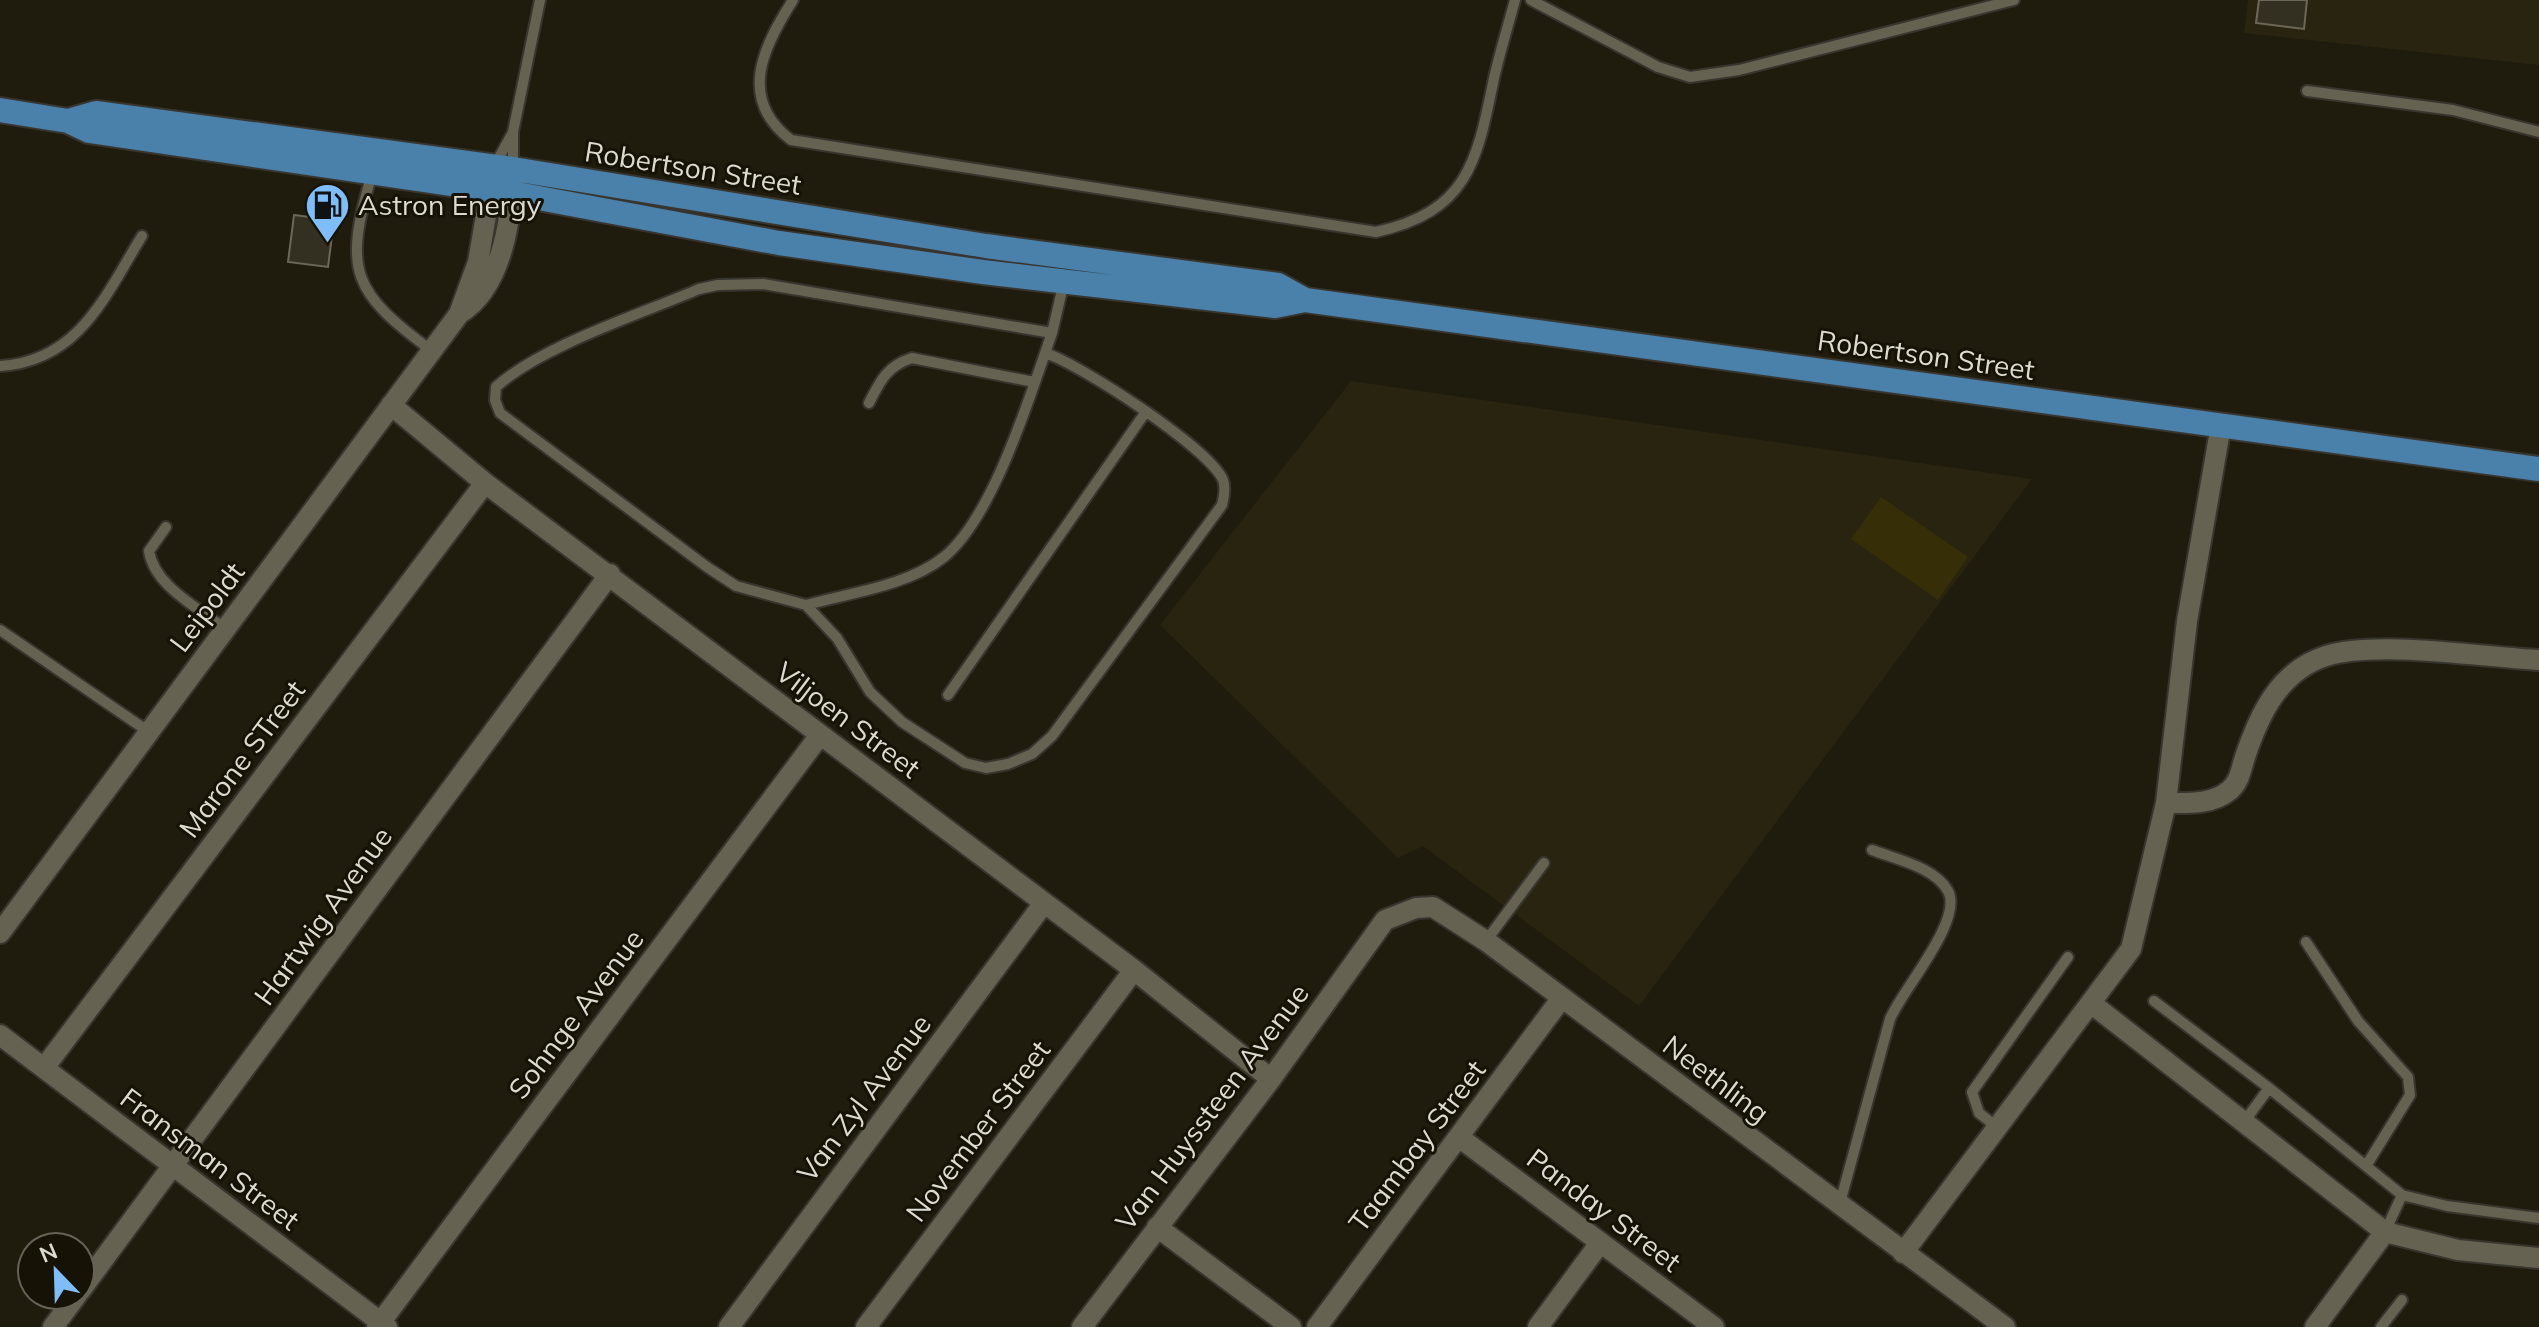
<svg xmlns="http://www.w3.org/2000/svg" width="2539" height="1327" font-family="Mulish,sans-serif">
<rect width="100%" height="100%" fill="#1f1c0e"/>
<!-- built -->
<path fill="#29240f" d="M 2248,0 L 2539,0 L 2539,65 L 2244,33 Z
M 1351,381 L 2032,479 L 1639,1006 L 1423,846 L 1398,858 L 1160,625 Z"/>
<!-- green -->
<path fill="#362e06" d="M 1881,497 L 1968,557 L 1938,600 L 1851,539 Z"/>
<!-- building -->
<path fill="#343021" stroke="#6c6858" stroke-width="2" d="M 2259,0 L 2307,0 L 2304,29 L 2256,23 Z
M 294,215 L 334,220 L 328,267 L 288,262 Z"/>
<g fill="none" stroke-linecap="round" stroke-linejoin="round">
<defs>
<path id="lane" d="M 793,0 C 763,47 737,99 791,140 L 1376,232 C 1469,211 1477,161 1494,78 C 1500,52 1508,26 1515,0
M 1531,0 L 1658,67 L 1690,77 L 1739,70 L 2014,0
M 2307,91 L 2453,110 L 2539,132
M 495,165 L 512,134
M 513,167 L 513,132 L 540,0
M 372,174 C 343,271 352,292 432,351
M 1045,353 C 1080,364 1209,448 1223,480 C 1226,488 1224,497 1222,505 L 1052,736 L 1032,754 L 1008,764 L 986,768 L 965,763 L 902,722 L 870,692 L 837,638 L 806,605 L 736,586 L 707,567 L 500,413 L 495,400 L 496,387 C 541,346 641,314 699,289 L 718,285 L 763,284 L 1052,333 L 1064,282
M 0,366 C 79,361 105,296 142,236
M 869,403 C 880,381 887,366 912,358 L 1034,382
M 166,527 L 149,551 C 154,586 199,608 225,629
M 806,605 C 849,593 908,586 944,557 C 994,516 1030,395 1052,333
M 0,630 L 149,732
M 948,695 L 1145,413
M 1486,941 L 1544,863
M 2306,942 L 2358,1021 L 2408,1077 L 2410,1095 L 2366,1166
M 2154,1001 L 2269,1088 L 2244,1122
M 2269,1088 L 2402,1195 L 2447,1206 L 2539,1218
M 1998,1128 L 1979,1113 L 1972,1092 L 2068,957
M 1840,1203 L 1890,1019 C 1902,990 1964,920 1948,891 C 1935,867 1895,859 1872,850
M 2385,1232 L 2402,1195
M 2381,1327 L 2402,1300"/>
<path id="street" d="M 459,314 L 478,262 L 493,175
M 391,405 L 485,483 L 1134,970 L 1271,1079
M 2166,803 C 2188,803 2212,805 2230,790 C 2240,781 2241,769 2245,757 C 2259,715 2279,671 2326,656 C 2376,640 2483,657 2539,660
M 0,933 L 459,314 C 501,288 510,225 513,180
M 2092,1004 L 2385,1232 L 2458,1250 L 2539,1258
M 0,1035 L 387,1327
M 44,1068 L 485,483
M 1460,1138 L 1714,1327
M 1157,1227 L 1291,1327
M 1903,1253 L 2131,949 L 2166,803 L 2187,621 L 2221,425
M 80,1291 L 610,574
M 53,1327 L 77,1295
M 377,1327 L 820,735
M 729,1327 L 1044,903
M 866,1327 L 1134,970
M 1082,1327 L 1271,1079 L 1385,920 L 1416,908 L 1433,907 L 1486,941 L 2005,1327
M 1317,1327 L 1561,999
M 1538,1327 L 1600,1243
M 2315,1327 L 2385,1232"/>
<path id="primary" d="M 0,110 L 68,121 L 89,131 L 512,193 L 779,243 L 983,272 L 1275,306 L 1305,300 L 2539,469
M 68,121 L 96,113 L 513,169 L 986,246 L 1278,285 L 1305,300"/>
</defs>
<!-- lane casing -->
<use href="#lane" stroke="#37352e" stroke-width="14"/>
<!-- street casing -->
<use href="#street" stroke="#37352e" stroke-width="24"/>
<!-- primary casing -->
<use href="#primary" stroke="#37352e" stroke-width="28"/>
<!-- lane -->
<use href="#lane" stroke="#656251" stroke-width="10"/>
<!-- street -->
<use href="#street" stroke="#656251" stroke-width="20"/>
<!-- primary -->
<use href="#primary" stroke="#4981ab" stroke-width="24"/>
</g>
<!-- icons -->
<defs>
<symbol id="fuel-pin" viewBox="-11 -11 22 30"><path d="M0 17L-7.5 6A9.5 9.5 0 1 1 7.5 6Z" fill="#7fbdf9" stroke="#161306"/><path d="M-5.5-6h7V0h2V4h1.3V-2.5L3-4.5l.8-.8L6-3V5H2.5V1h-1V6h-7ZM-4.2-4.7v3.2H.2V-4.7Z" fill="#111"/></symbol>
</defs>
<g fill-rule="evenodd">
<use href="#fuel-pin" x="302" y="180" width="51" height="69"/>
</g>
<g text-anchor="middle" stroke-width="6" stroke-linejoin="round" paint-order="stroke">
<!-- street labels -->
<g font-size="28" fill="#dcdad1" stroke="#161306">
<text transform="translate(693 168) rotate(9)" y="10">Robertson Street</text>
<text transform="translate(1926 355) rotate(8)" y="10">Robertson Street</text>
<text transform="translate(207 607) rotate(-53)" y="10">Leipoldt</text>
<text transform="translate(848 720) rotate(37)" y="10">Viljoen Street</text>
<text transform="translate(242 759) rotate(-53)" y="10">Marone STreet</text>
<text transform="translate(323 916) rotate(-54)" y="10">Hartwig Avenue</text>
<text transform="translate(576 1014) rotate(-53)" y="10">Sohnge Avenue</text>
<text transform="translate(1716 1079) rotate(37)" y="10">Neethling</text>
<text transform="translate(864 1098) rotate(-53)" y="10">Van Zyl Avenue</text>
<text transform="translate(1212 1107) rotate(-53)" y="10">Van Huyssteen Avenue</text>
<text transform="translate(978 1131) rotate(-53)" y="10">November Street</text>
<text transform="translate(1417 1146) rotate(-53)" y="10">Taambay Street</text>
<text transform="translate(210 1159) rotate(37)" y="10">Fransman Street</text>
<text transform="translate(1604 1210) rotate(37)" y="10">Panday Street</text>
</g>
<!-- poi labels -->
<g font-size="28" fill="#dcdad1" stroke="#161306" text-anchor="start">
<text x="358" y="215">Astron Energy</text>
</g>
</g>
<!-- north arrow -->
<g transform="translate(56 1271) rotate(337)"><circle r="38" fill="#161306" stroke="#656357" stroke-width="2"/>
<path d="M0-6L14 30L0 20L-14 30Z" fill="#7fbdf9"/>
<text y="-12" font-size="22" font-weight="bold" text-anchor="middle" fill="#dcdad1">N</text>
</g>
</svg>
